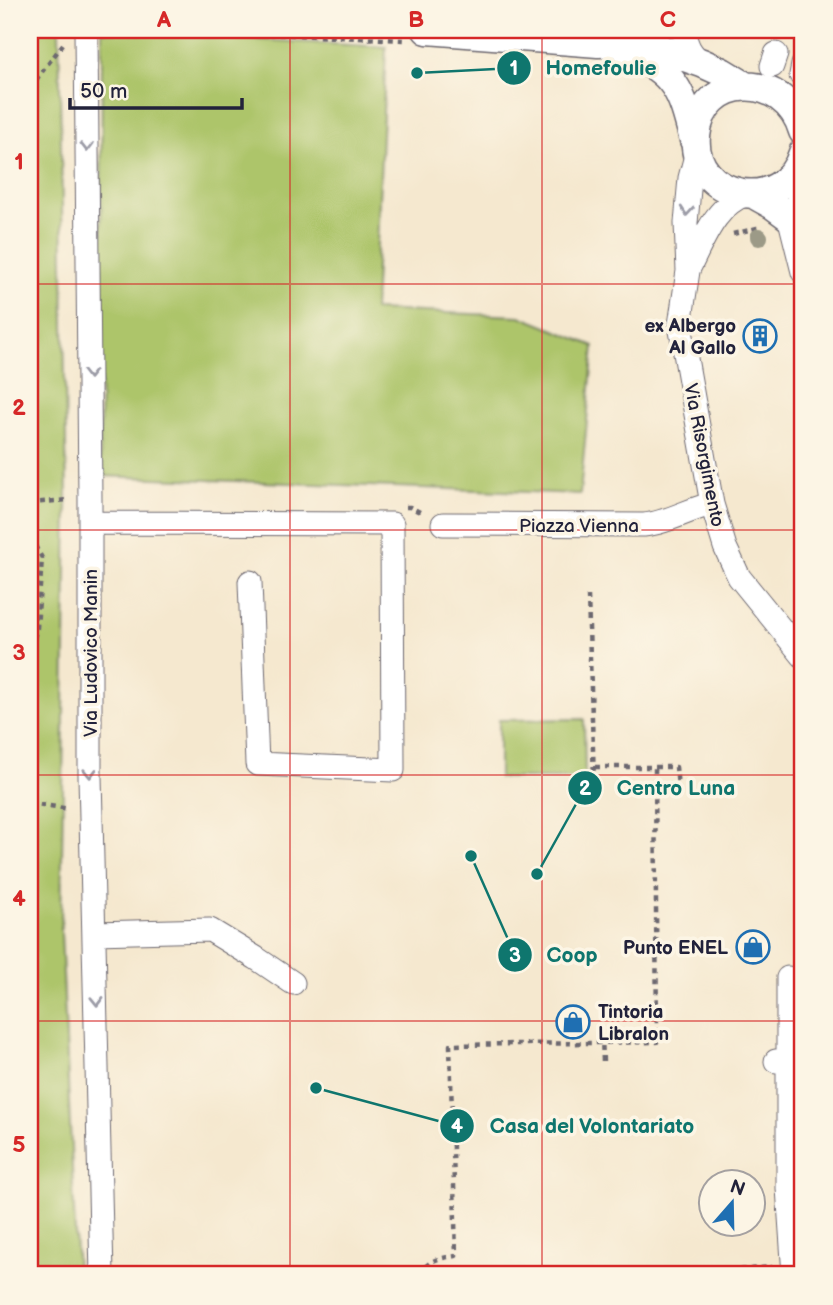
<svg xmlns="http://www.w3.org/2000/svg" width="833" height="1305" font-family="'Balsamiq Sans',sans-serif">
<rect width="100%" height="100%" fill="#fcf5e5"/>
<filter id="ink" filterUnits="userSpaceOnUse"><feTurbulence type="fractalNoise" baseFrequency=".0143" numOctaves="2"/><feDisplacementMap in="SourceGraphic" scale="14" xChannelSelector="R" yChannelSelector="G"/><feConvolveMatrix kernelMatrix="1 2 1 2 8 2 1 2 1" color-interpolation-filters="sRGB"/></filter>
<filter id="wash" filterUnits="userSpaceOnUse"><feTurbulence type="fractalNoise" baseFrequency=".00686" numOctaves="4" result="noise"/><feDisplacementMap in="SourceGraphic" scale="28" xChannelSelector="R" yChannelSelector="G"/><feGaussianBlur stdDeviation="1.57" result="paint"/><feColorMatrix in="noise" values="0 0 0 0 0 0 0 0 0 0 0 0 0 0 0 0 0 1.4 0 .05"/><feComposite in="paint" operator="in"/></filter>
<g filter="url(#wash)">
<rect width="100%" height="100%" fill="#f5e8cf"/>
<!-- green -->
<path fill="#adc56b" stroke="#687453" stroke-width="2" d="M 30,30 L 59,30 L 67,500 L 61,932 L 77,1275 L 30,1275 Z
M 102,31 L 386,47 L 374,310 L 520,316 L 594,346 L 580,494 L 100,476 Z
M 584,719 L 585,778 L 499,778 L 499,720 Z"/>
</g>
<g filter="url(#ink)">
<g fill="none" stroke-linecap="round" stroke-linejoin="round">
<defs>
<path id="minor" d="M 86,30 L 90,500 L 90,776 L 102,1275
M 683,30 C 687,46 689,52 702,63
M 772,66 L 776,54
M 801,75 L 803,65
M 697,152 L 690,178 L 686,223 L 688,271 L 680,325 L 712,504 L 725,547 L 739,577 L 803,656
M 789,216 L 803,272
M 689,268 C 703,241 716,203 748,194
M 90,523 L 392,524 L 393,770 L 257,764 L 250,582
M 443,524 L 644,525 C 667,523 689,509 712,504
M 95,933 L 210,930 L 256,958 L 293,983
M 788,978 L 788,1060
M 776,1061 L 788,1060 L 788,1188 L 794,1275"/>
<path id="major" d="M 427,30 L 598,43 L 633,42 L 659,48 L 702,63 L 722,72 L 745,86
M 628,52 C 677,74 681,90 694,140
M 803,131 C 785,70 702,72 696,136 C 690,198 783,219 803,153
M 796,169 L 797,180 L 803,202
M 755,195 L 773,205 L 803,227"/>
</defs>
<!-- minor casing -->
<use href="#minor" stroke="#6c676f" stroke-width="25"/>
<!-- major casing -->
<use href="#major" stroke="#6c676f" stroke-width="31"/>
<!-- path -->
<path stroke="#6c676f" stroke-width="4.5" stroke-dasharray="5 5" stroke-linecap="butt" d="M 179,30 L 405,40
M 30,88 L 63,44
M 733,234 L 757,228 L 762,228
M 30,503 L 68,500
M 406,507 L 410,507 L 424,514
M 30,537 L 42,558 L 37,628 L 30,652
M 588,596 L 594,780
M 595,767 L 676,767 L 679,797
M 30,803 L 69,809
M 602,1036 L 603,1062
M 420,1275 C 427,1259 441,1258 456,1256 L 450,1045 L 657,1042 L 655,767
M 681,1275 L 772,1267"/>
<!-- minor -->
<use href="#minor" stroke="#fff" stroke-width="23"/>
<!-- major -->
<use href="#major" stroke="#fff" stroke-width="28"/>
</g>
<!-- trees -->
<circle fill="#9c9a87" cx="759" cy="237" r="9"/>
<!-- one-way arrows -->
<defs><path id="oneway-chevron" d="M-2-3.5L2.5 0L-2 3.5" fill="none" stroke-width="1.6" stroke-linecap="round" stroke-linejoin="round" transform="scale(1.75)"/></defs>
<g stroke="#9c9ca7">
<use href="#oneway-chevron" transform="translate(87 147) rotate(90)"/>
<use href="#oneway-chevron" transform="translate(687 211) rotate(95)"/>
<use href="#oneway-chevron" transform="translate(89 374) rotate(90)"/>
<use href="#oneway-chevron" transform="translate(90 773) rotate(89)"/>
<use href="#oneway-chevron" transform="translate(97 1001) rotate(89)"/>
</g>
</g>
<!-- grid -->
<path fill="none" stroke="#d62828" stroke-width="2" stroke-opacity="0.55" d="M 290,30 L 290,1275M 542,30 L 542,1275M 30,284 L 803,284M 30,530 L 803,530M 30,775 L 803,775M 30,1021 L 803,1021"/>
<!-- icons -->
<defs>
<symbol id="building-ring" viewBox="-11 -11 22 22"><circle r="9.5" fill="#fcf5e5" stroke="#1f6fb2" stroke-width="1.5"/><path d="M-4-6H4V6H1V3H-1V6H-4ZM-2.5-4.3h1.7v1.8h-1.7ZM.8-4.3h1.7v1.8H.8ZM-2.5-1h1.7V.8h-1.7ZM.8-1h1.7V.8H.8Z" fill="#1f6fb2"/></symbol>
<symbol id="shop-ring" viewBox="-11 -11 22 22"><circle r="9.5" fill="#fcf5e5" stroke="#1f6fb2" stroke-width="1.5"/><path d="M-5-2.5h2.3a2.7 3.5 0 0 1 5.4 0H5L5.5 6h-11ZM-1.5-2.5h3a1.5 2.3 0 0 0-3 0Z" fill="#1f6fb2"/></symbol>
</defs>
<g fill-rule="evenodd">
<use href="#building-ring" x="741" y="317" width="38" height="38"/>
<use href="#shop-ring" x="734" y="928" width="38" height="38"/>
<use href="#shop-ring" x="554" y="1003" width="38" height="38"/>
</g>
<g text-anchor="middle" stroke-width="7" stroke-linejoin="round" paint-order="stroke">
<!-- poi labels -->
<g font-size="19" font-weight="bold" fill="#22223b" stroke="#fcf5e5" text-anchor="end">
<text x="736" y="332">ex Albergo<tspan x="736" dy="22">Al Gallo</tspan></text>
<text x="728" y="954">Punto ENEL</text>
<text x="598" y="1018" text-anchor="start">Tintoria<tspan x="598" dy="22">Libralon</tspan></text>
</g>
<!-- street labels -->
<g font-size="19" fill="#22223b" stroke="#fcf5e5">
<text transform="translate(705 455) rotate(79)" y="7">Via Risorgimento</text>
<text x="579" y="532">Piazza Vienna</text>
<text transform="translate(90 653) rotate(-90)" y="7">Via Ludovico Manin</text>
</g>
</g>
<!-- callouts -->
<path fill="none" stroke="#0f766e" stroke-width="2.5" d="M417 73L514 68M537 874L585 788M471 856L515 955M316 1088L457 1126"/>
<g fill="#0f766e" stroke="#fcf5e5" stroke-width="2.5">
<circle cx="417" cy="73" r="7"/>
<circle cx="537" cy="874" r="7"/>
<circle cx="471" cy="856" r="7"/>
<circle cx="316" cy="1088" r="7"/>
<circle cx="514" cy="68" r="18"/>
<circle cx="585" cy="788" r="18"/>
<circle cx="515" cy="955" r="18"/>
<circle cx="457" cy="1126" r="18"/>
</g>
<g font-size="21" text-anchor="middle" font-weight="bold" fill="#fff">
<text x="514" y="75">1</text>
<text x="585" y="795">2</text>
<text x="515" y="962">3</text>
<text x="457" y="1133">4</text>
</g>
<g font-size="21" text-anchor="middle" font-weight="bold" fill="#0f766e" stroke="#fcf5e5" stroke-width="7" stroke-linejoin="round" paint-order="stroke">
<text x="601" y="75">Homefoulie</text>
<text x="676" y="795">Centro Luna</text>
<text x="572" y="962">Coop</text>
<text x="592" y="1133">Casa del Volontariato</text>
</g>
<!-- margin -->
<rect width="833" height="1305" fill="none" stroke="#fcf5e5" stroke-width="77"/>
<!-- north arrow -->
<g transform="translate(732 1203) rotate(20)"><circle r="33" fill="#fcf5e5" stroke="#a5a1a1" stroke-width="2"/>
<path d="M0-5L12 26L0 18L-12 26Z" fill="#1f6fb2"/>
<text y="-10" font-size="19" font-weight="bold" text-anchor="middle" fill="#22223b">N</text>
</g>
<!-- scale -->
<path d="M70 98v10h172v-10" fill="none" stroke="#22223b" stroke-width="3.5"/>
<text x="80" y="98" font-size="21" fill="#22223b" stroke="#fcf5e5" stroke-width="5" paint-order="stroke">50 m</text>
<rect x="38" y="38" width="756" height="1228" fill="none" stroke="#d62828" stroke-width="2.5"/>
<g font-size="23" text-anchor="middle" font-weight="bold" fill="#d62828">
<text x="164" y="27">A</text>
<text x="416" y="27">B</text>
<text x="668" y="27">C</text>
<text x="19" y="169">1</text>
<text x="19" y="415">2</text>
<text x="19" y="660">3</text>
<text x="19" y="906">4</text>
<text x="19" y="1152">5</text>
</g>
</svg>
